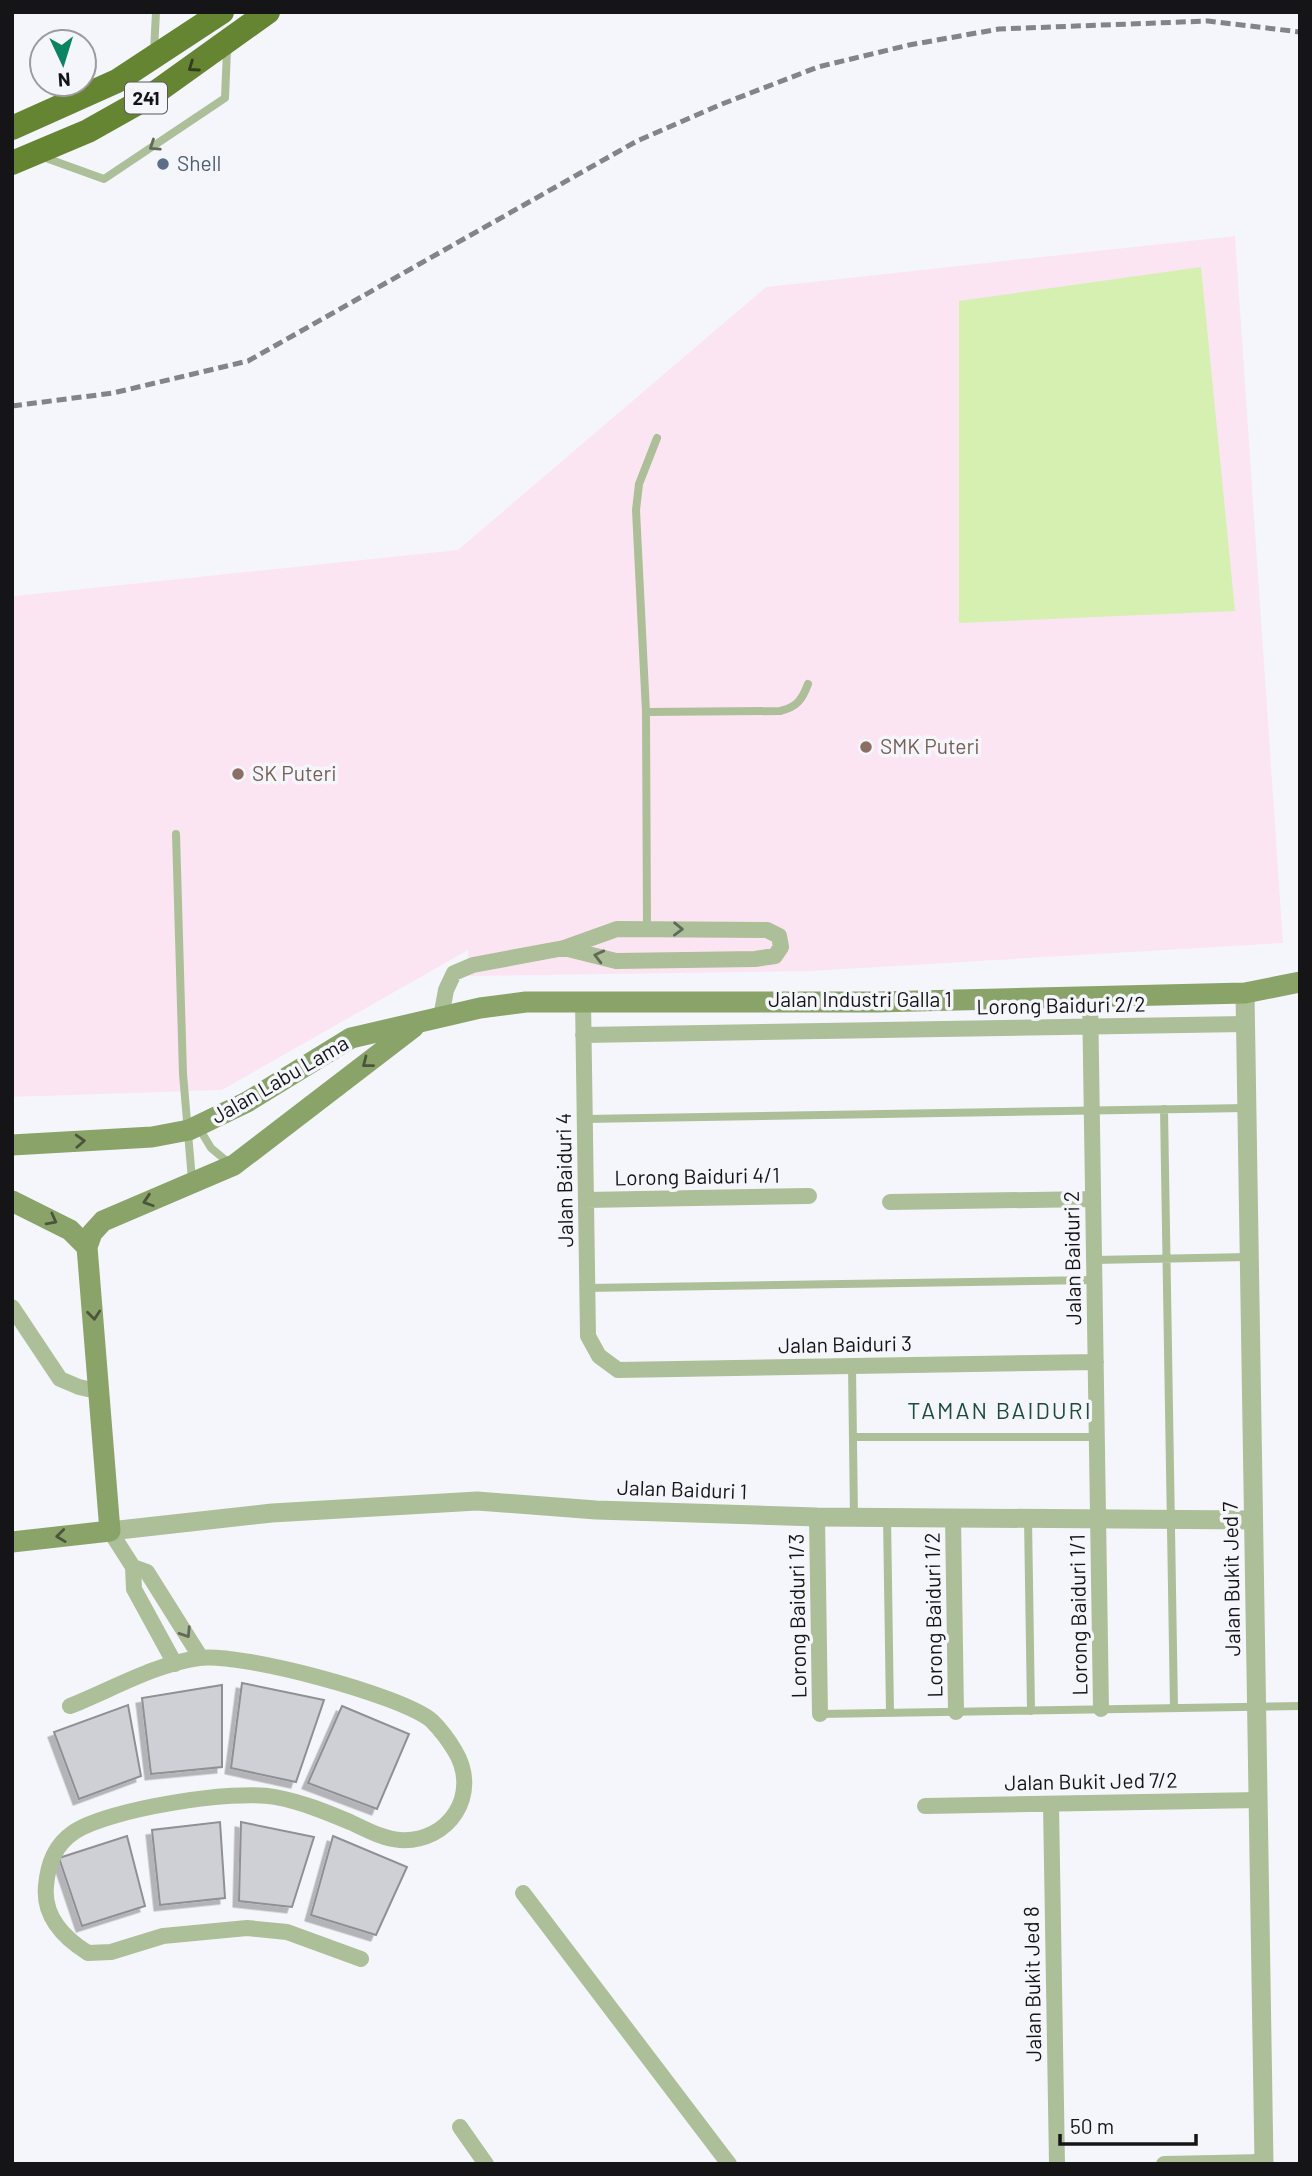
<svg xmlns="http://www.w3.org/2000/svg" width="1312" height="2176" font-family="Barlow,sans-serif">
<defs>
<filter id="shadow"><feDropShadow dx="-5.5" dy="5.5" stdDeviation="0" flood-color="#0004"/></filter>
</defs>
<rect width="100%" height="100%" fill="#f5f6fb"/>
<!-- education -->
<path fill="#fce5f2" d="M 1235,236 L 1283,943 L 811,971 L 469,976 L 468,950 L 222,1090 L 12,1097 L 12,598 L 15,596 L 458,550 L 766,287 Z"/>
<!-- green -->
<path fill="#d5f0b1" d="M 1201,267 L 1235,611 L 959,623 L 959,301 Z"/>
<!-- building -->
<path fill="#cfd0d5" stroke="#8f9094" stroke-width="2" filter="url(#shadow)" d="M 242,1683 L 324,1700 L 296,1782 L 231,1768 Z
M 222,1685 L 222,1767 L 151,1774 L 142,1698 Z
M 128,1705 L 141,1776 L 79,1799 L 54,1732 Z
M 342,1706 L 409,1734 L 377,1809 L 308,1783 Z
M 220,1822 L 225,1898 L 160,1905 L 152,1830 Z
M 241,1822 L 314,1837 L 292,1907 L 239,1901 Z
M 127,1836 L 145,1906 L 82,1926 L 59,1858 Z
M 333,1836 L 407,1867 L 376,1935 L 311,1915 Z"/>
<g fill="none" stroke-linecap="round" stroke-linejoin="round">
<!-- service -->
<path stroke="#adbf98" stroke-width="8" d="M 154,51 L 156,12
M 43,157 L 104,179 L 225,98 L 227,49
M 646,712 L 780,711 C 797,707 802,700 808,684
M 176,834 L 183,1074 L 192,1180
M 647,929 L 646,712 L 636,510 L 639,484 L 657,438
M 1164,1109 L 1174,1708
M 585,1119 L 1247,1108
M 199,1128 L 211,1148 L 229,1163
M 1094,1260 L 1249,1257
M 587,1288 L 1094,1280
M 852,1366 L 854,1517
M 853,1437 L 1097,1437
M 887,1517 L 890,1713
M 1028,1518 L 1031,1711
M 820,1714 L 1300,1706"/>
<!-- minor -->
<path stroke="#adbf98" stroke-width="16" d="M 1090,996 L 1101,1709
M 583,1000 L 588,1336 L 599,1356 L 618,1370 L 1096,1362
M 441,1017 L 446,990 L 454,973 L 473,965 L 564,948 L 617,929 L 767,930 L 779,936 L 781,947 L 775,956 L 755,959 L 616,961 L 564,948
M 583,1035 L 1245,1024
M 586,1200 L 809,1196
M 890,1202 L 1093,1199
M 12,1307 L 60,1379 L 79,1387 L 101,1392
M 817,1517 L 820,1714
M 953,1518 L 956,1712
M 110,1531 L 133,1567 L 134,1589 L 175,1664
M 133,1567 L 147,1572 L 201,1658
M 70,1706 C 111,1690 155,1664 199,1658 C 239,1652 402,1695 432,1721 C 440,1729 449,1741 455,1751 C 481,1794 449,1843 400,1840 C 383,1839 365,1829 350,1822 C 326,1812 302,1802 275,1797 C 235,1789 108,1809 74,1832 C 55,1845 48,1863 46,1886 C 43,1916 64,1938 88,1953 L 111,1952 L 163,1936 L 247,1928 L 287,1932 L 361,1959
M 1051,1804 L 1057,2164
M 925,1806 L 1258,1800
M 523,1893 L 729,2164
M 460,2127 L 486,2164
M 1164,2164 L 1264,2162"/>
<!-- tertiary -->
<path stroke="#adbf98" stroke-width="19" d="M 1245,993 L 1264,2164
M 110,1531 L 272,1513 L 477,1501 L 596,1510 L 817,1517 L 1253,1520"/>
<!-- secondary -->
<path stroke="#8aa369" stroke-width="21" d="M 12,1145 L 152,1137 L 189,1130 L 247,1102 L 351,1038 L 480,1008 L 526,1002 L 877,1002 L 1245,993 L 1300,982
M 12,1201 L 70,1230 L 87,1247
M 12,1542 L 110,1531 L 87,1247 L 92,1233 L 103,1221 L 234,1165 L 414,1027"/>
<!-- trunk -->
<path stroke="#668532" stroke-width="24" d="M 12,128 L 117,81 L 222,12
M 12,163 L 88,131 L 152,95 L 268,12"/>
<!-- rail -->
<path stroke="#848488" stroke-width="5" stroke-dasharray="10 5" stroke-linecap="butt" d="M 12,406 L 113,393 L 248,361 L 637,141 L 722,104 L 818,67 L 909,45 L 999,29 L 1208,21 L 1300,32"/>
</g>
<!-- one-way arrows -->
<defs><path id="oneway-chevron" d="M-2-3.5L2.5 0L-2 3.5" fill="none" stroke-width="1.6" stroke-linecap="round" stroke-linejoin="round" transform="scale(1.75)"/></defs>
<use stroke="#313c20" href="#oneway-chevron" transform="translate(193 67) rotate(145)"/>
<g stroke="#616a58">
<use href="#oneway-chevron" transform="translate(154 146) rotate(146)"/>
<use href="#oneway-chevron" transform="translate(678 929) rotate(1)"/>
<use href="#oneway-chevron" transform="translate(599 956) rotate(-166)"/>
<use href="#oneway-chevron" transform="translate(186 1633) rotate(57)"/>
</g>
<g stroke="#4a553c">
<use href="#oneway-chevron" transform="translate(367 1063) rotate(142)"/>
<use href="#oneway-chevron" transform="translate(80 1141) rotate(-3)"/>
<use href="#oneway-chevron" transform="translate(148 1201) rotate(162)"/>
<use href="#oneway-chevron" transform="translate(52 1220) rotate(28)"/>
<use href="#oneway-chevron" transform="translate(94 1315) rotate(84)"/>
<use href="#oneway-chevron" transform="translate(61 1536) rotate(173)"/>
</g>
<!-- markers -->
<circle fill="#5c6f8a" stroke="#f5f6fb" stroke-width="2.5" cx="163" cy="164" r="7"/>
<g fill="#8d6e63" stroke="#f5f6fb" stroke-width="2.5">
<circle cx="866" cy="747" r="7"/>
<circle cx="238" cy="774" r="7"/>
</g>
<g text-anchor="middle" stroke-width="7" stroke-linejoin="round" paint-order="stroke">
<!-- shield labels -->
<rect fill="#f5f6fb" stroke="#58585b" stroke-width="2" x="125" y="82.5" width="42" height="31" rx="5"/>
<g font-size="19" font-weight="bold" fill="#151517">
<text x="146" y="105">241</text>
</g>
<!-- service labels -->
<g font-size="21" fill="#4e5e75" stroke="#f5f6fb" text-anchor="start">
<text x="177" y="171">Shell</text>
</g>
<!-- education labels -->
<g font-size="21" fill="#785e54" stroke="#f5f6fb" text-anchor="start">
<text x="880" y="754">SMK Puteri</text>
<text x="252" y="781">SK Puteri</text>
</g>
<!-- street labels -->
<g font-size="21" fill="#151517" stroke="#f5f6fb">
<text x="860" y="1007">Jalan Industri Galla 1</text>
<text transform="translate(1061 1006) rotate(-1)" y="7">Lorong Baiduri 2/2</text>
<text transform="translate(280 1080) rotate(-30)" y="7">Jalan Labu Lama</text>
<text transform="translate(697 1177) rotate(-1)" y="7">Lorong Baiduri 4/1</text>
<text transform="translate(565 1180) rotate(-91)" y="7">Jalan Baiduri 4</text>
<text transform="translate(1073 1258) rotate(-91)" y="7">Jalan Baiduri 2</text>
<text transform="translate(845 1345) rotate(-1)" y="7">Jalan Baiduri 3</text>
<text transform="translate(682 1490) rotate(2)" y="7">Jalan Baiduri 1</text>
<text transform="translate(1232 1579) rotate(-91)" y="7">Jalan Bukit Jed 7</text>
<text transform="translate(934 1615) rotate(-91)" y="7">Lorong Baiduri 1/2</text>
<text transform="translate(1079 1615) rotate(-91)" y="7">Lorong Baiduri 1/1</text>
<text transform="translate(798 1616) rotate(-91)" y="7">Lorong Baiduri 1/3</text>
<text transform="translate(1091 1782) rotate(-1)" y="7">Jalan Bukit Jed 7/2</text>
<text transform="translate(1033 1984) rotate(-91)" y="7">Jalan Bukit Jed 8</text>
</g>
<!-- neighbourhood labels -->
<g font-size="23" letter-spacing="2" fill="#1c4c3b" stroke="#f5f6fb">
<text x="1000" y="1419">TAMAN BAIDURI</text>
</g>
</g>
<!-- border -->
<rect width="1312" height="2176" fill="none" stroke="#151517" stroke-width="28"/>
<!-- north arrow -->
<g transform="translate(63 63) rotate(176)"><circle r="33" fill="#f5f6fb" stroke="#9b9ca0" stroke-width="2"/>
<path d="M0-5L12 26L0 18L-12 26Z" fill="#0c8362"/>
<text y="-10" font-size="19" font-weight="bold" text-anchor="middle" fill="#151517">N</text>
</g>
<!-- scale -->
<path d="M1060 2134v10h136v-10" fill="none" stroke="#151517" stroke-width="3.5"/>
<text x="1070" y="2134" font-size="21" fill="#151517" stroke="#f5f6fb" stroke-width="5" paint-order="stroke">50 m</text>
</svg>
